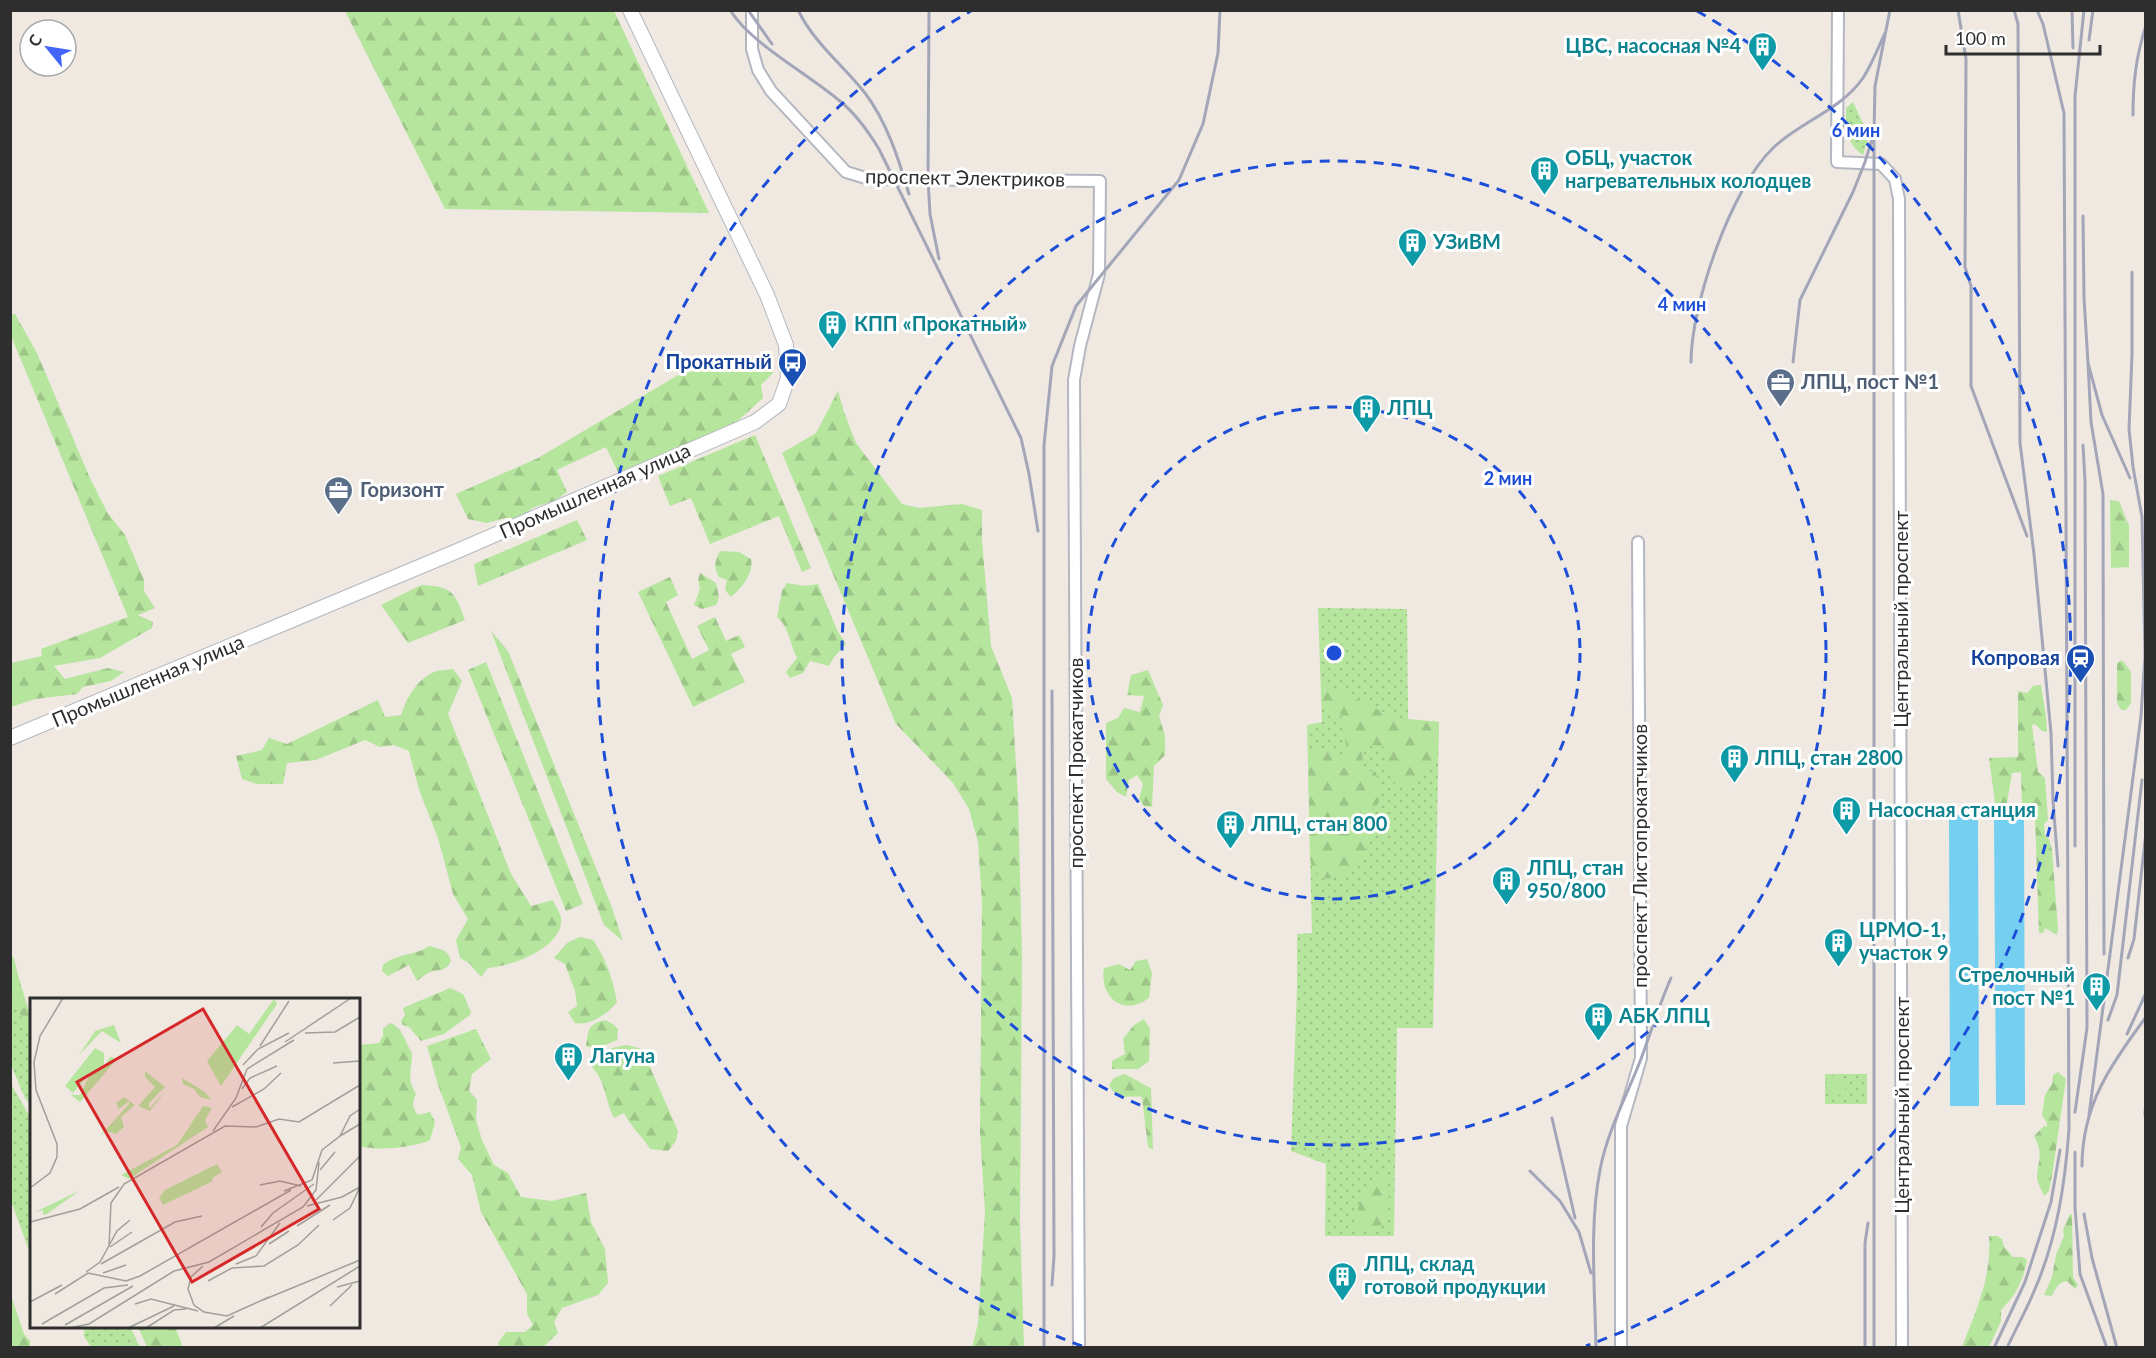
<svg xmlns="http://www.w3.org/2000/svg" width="2156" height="1358" font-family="Lato,sans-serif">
<defs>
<pattern id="grass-dots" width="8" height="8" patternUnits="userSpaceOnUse" patternTransform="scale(1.5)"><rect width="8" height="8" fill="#b6e59e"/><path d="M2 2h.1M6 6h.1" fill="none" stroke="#9dc588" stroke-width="1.8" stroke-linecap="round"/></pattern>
<pattern id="forest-firs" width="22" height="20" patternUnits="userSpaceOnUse" patternTransform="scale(1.5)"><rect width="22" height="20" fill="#b6e59e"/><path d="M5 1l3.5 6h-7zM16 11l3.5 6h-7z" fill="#9dc588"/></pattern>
</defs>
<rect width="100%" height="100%" fill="#efe9e1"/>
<!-- grass -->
<path fill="url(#grass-dots)" d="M 1853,102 L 1869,136 L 1863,155 C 1846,144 1846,126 1846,108 Z
M 1318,608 L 1407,609 L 1408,719 L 1439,722 L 1433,1028 L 1397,1028 L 1394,1236 L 1325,1236 L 1326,1164 L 1291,1151 L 1297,988 L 1297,934 L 1312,933 L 1307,725 L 1322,722 Z
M 10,950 L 31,1018 L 31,1106 L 25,1098 L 11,1065 Z
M 1825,1074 L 1867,1074 L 1867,1104 L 1825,1104 Z
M 10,1082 L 31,1119 L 31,1256 L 11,1201 Z
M 82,1327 L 130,1327 L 140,1347 L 91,1347 L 83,1335 L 85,1332 Z"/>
<!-- forest -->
<path fill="url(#forest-firs)" d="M 345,11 L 614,11 L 709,213 L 445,209 Z
M 10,314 L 15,314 L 37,353 L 89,476 L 107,512 L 125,535 L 144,580 L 144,591 L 155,608 L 138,615 L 153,622 L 152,628 L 100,658 L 54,666 L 65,679 L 108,668 L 124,672 L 111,681 L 83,687 L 77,694 L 35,699 L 11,707 L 11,663 L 42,656 L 41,649 L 128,617 L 11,336 Z
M 773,355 L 773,373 L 761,385 L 763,398 L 732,426 L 619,474 L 606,447 L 557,470 L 567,492 L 556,500 L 532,508 L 526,514 L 515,518 L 505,518 L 487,523 L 468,519 L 456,494 L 538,458 L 680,374 Z
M 838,391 L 844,412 L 856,443 L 902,504 L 919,508 L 962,504 L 982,510 L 982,540 L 991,646 L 1012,698 L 1018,798 L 1022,956 L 1020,1224 L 1024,1347 L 972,1347 L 978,1324 L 985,1212 L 980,1133 L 982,903 L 978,842 L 969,809 L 953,783 L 896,724 L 782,453 L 816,433 Z
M 755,435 L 811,568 L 802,572 L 779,516 L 710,544 L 691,498 L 670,506 L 658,476 Z
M 2110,500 L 2119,501 L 2129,526 L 2129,567 L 2111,568 Z
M 577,520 L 587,540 L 478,586 L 474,564 Z
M 720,551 L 739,552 L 751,559 C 754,573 741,589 731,597 L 725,590 L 727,580 L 719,577 C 713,567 715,561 720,551 Z
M 700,573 L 716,583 L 719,597 L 716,605 L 702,609 L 694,605 L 700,589 L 698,580 Z
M 670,577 L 678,595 L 666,602 L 692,659 L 709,650 L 697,626 L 715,617 L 726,641 L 739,635 L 745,647 L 731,654 L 745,682 L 693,707 L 638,592 Z
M 787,583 L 805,586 L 818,584 L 837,630 L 846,644 L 834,657 L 829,666 L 810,661 L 803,673 L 790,678 L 786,672 L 797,658 C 790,644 789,627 777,617 L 782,591 Z
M 421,585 C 452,586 455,592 465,620 L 408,643 L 381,605 Z
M 491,631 L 508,651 L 611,905 L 623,941 L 604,925 Z
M 2122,660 L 2131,672 L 2131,703 L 2126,710 L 2121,710 L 2117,703 L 2117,663 Z
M 486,662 L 583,904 L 566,911 L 468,670 Z
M 453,669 L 462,681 L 448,714 L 511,874 L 531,906 L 553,900 C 555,906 560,912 561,918 C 565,947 510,967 488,968 L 481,977 L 469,963 L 460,958 L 456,940 L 468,919 L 453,894 L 438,838 L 419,790 L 409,751 L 394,745 L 380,747 L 365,740 L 316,760 L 287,763 L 283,784 L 257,784 L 242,779 L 236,756 L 262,750 L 269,738 L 287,744 L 378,700 L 385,717 L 401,715 C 407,698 416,680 434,672 C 439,670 447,670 453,669 Z
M 1148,670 L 1163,705 L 1159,716 L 1165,736 L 1165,755 L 1154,766 L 1152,807 L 1144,806 L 1139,799 L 1143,784 L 1137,775 L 1129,780 L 1126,797 L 1117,792 L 1106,779 L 1106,723 L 1118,718 L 1124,708 L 1140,712 L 1144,696 L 1127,695 L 1131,675 Z
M 1321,685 L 1344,693 L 1389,715 L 1408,720 L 1439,722 L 1437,760 L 1422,777 L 1408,786 L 1393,783 L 1383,746 L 1371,745 L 1363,748 L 1362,770 L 1376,772 L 1380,800 L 1374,811 L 1366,847 L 1349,873 L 1327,879 L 1313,871 L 1310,858 L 1308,750 L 1320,747 L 1339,758 L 1348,757 L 1341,714 L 1322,708 Z
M 2041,685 L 2046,716 L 2047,732 L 2042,731 L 2035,724 L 2032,725 L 2038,772 L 2045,778 L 2048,820 L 2044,824 L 2045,835 L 2049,839 L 2052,850 L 2058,929 L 2057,935 L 2045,928 L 2043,933 L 2039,933 L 2035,817 L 2022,811 L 2021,772 L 2012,773 L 2006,809 L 1996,810 L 1989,758 L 2018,757 L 2018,691 L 2027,693 L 2033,686 Z
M 580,937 L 593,940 C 606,958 613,980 617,1002 C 608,1014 590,1026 575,1023 L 568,1012 L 577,1006 L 575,991 L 565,964 L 554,958 L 567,943 Z
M 429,946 C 440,949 448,949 451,961 C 446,972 440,969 430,972 C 426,974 421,978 417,981 L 409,965 L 388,976 L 382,971 L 383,965 C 397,953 415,956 429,946 Z
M 10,954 L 14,958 L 23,995 L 31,1018 L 31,1042 L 11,991 Z
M 1147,959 L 1152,973 L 1149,998 C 1124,1017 1099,998 1104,968 L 1119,964 L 1130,970 L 1136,961 Z
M 450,988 L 463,994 L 471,1012 L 470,1015 L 444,1034 L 421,1041 L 409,1027 L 403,1025 L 401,1021 L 405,1015 L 403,1008 Z
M 1144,1019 L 1150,1029 L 1149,1061 L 1138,1069 L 1112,1069 L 1112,1061 L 1125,1054 L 1123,1039 L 1134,1025 Z
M 605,1020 L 613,1024 L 618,1029 L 617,1040 C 605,1044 600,1051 586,1046 C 589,1029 587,1025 605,1020 Z
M 390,1023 C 401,1025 406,1043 412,1053 C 412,1070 406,1078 416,1094 C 412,1102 412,1108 418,1115 L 430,1112 L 435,1122 L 430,1140 L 426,1142 C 404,1148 381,1151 359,1146 L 359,1045 L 379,1043 L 383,1036 L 383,1029 Z
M 476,1029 L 491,1059 L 472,1074 L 469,1091 L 477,1100 L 476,1120 L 482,1140 L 494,1165 L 508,1173 L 521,1197 L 552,1201 L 586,1193 L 591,1222 L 605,1249 L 608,1283 L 598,1295 L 562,1308 L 554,1322 L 558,1333 L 543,1347 L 499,1347 L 498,1343 L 506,1332 L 525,1332 L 533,1325 L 527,1314 L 527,1294 L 481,1212 L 472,1175 L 458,1159 L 461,1147 L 438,1085 L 427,1046 Z
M 627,1045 L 642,1049 L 678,1131 L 676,1141 L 668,1151 L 650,1149 C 642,1136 631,1127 624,1113 L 614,1118 C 605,1101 606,1081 592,1067 C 602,1050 609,1048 627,1045 Z
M 2058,1072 L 2066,1079 L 2052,1176 L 2049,1191 L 2044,1196 C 2042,1190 2037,1183 2037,1177 C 2038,1159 2044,1155 2034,1136 L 2044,1126 L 2047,1127 L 2047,1123 L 2042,1115 L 2045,1095 L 2052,1084 L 2053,1075 Z
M 1124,1074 C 1134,1078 1142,1084 1151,1088 L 1153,1150 L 1148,1147 L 1142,1097 C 1126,1095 1118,1102 1109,1085 L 1114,1078 Z
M1826 1086a10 10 0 1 1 20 0a10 10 0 1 1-20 0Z
M 1376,1173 L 1386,1178 C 1390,1193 1393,1225 1373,1230 C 1368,1231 1362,1230 1358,1230 C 1353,1210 1365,1189 1376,1173 Z
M 2070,1214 L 2072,1215 L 2073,1277 L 2078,1285 L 2075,1289 L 2067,1281 C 2058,1282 2056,1289 2051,1296 L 2044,1295 L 2052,1277 L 2056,1255 L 2064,1236 L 2063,1230 Z
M 1989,1236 L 1997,1236 L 2002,1239 L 2004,1247 L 2013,1257 L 2023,1257 L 2027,1260 C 2023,1281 2016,1295 2001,1310 L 2001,1321 L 1989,1347 L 1962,1347 C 1976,1311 1992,1276 1989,1236 Z
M 11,1295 L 24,1334 L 30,1341 L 30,1347 L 11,1347 Z
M 138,1327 L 175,1327 L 183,1347 L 147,1347 Z"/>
<!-- water -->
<path fill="#75cff0" d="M 1994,814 L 2024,814 L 2025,1105 L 1996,1105 Z
M 1949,815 L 1978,815 L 1979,1106 L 1950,1106 Z"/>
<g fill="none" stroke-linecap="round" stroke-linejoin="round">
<defs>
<path id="street" d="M 752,10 L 752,49 L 758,70 L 771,91 L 846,172 L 869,179 L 1100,181 L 1099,274 L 1080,346 L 1074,380 L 1079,1348
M 1838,10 L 1837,162 L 1881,164 L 1895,179 L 1899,199 L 1902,1348
M 1621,1348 L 1621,1126 L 1641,1058 L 1638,542"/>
<path id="secondary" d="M 10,738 L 455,552 L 755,422 L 779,404 L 788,378 L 786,345 L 767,295 L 630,10"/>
</defs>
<!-- street casing -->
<use href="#street" stroke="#b4b7c1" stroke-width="14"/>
<!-- secondary casing -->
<use href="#secondary" stroke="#b4b7c1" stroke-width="16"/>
<!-- street -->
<use href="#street" stroke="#fff" stroke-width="10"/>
<!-- secondary -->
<use href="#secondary" stroke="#fff" stroke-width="14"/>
<!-- rail -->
<path stroke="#a3a6b8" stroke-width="3" d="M 730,10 C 752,45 809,74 841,102 C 857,115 868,131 879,149 L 1021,438 L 1029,474 L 1038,531
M 748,10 L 772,44
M 798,10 C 814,43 843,65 865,93 C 887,122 899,160 909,194
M 929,10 L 928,179 L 930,214 L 939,259
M 1958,10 L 1966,59 L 1965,267 L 1971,286 L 1971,386 L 2027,536
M 2014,10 L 2018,24 L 2020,443 L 2034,554 L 2051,733 L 2053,801 L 2058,866
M 2072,10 L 2073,48
M 2089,40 L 2093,10
M 2133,115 C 2133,82 2136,57 2146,25
M 2083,216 L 2084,298 L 2088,363 L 2102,415 L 2130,478
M 1691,362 C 1691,305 1731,188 1773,148 C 1800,122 1841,110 1863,78 C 1872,64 1878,48 1885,33
M 1793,362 L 1800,300 L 1853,192 L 1865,162 L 1874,133 L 1875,86 L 1890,10
M 2088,363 L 2091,422 L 2103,494 L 2104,954
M 2075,846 L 2075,96 L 2084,10
M 2128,958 L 2134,939 L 2146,832
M 2108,1020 L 2117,995 L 2142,780
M 2127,1034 L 2146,993
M 2075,1112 L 2087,1028 L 2085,481 L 2083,445
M 2089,1115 L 2141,716 L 2145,656 L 2142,517 L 2133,467 L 2129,429 L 2132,355 L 2132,272
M 2145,1115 L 2146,1097
M 1552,1118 L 1575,1218
M 2075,1152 L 2075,1207 L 2080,1274 L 2107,1348
M 2082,1166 C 2082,1105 2111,1064 2146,1017
M 1530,1171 L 1560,1201 L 1579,1232 L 1591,1273
M 2084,1214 L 2092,1258 L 2117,1348
M 1052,1285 L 1054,1256 L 1052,691
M 1044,1348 L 1044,445 L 1052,366 L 1076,306 L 1179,180 L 1203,124 L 1218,53 L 1220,10
M 1596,1348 C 1595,1290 1589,1226 1600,1170 C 1607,1132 1627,1095 1641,1059 C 1651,1032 1659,1005 1671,978
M 1865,1348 L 1865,1243 L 1868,1223
M 1874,1348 L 1874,133
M 1994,1348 L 2025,1282 L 2051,1202 L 2060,1150
M 2007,1348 C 2016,1328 2027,1309 2035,1289 C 2057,1238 2065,1184 2069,1129 L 2064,113 L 2043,24 L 2037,10"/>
</g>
<!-- distance rings -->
<g fill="none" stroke="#1d4ed8" stroke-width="3" stroke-dasharray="10 8">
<circle cx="1334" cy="653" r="246"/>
<circle cx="1334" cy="653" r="492"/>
<path d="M1082 1346A738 738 0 0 1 971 11M1697 11A738 738 0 0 1 1586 1346"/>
</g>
<!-- icons -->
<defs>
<symbol id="building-pin" viewBox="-11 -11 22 30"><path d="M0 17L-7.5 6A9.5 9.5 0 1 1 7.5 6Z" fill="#0f9aa8" stroke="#fff"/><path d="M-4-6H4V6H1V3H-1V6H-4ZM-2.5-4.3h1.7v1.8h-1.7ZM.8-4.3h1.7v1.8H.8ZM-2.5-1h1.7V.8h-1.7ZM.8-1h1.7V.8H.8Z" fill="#fff"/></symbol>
<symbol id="bus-pin" viewBox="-11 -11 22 30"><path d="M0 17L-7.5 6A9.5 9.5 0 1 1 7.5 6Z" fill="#1a4fb4" stroke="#fff"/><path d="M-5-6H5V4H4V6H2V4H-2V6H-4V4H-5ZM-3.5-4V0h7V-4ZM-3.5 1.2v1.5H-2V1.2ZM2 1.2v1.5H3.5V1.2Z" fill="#fff"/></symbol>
<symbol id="office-pin" viewBox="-11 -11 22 30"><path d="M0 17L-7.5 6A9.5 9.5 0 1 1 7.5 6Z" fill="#5c6f8a" stroke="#fff"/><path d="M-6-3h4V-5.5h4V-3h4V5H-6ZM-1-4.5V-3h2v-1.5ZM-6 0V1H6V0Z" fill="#fff"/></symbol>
<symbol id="station-pin" viewBox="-11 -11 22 30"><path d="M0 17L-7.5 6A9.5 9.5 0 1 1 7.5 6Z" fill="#1a4fb4" stroke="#fff"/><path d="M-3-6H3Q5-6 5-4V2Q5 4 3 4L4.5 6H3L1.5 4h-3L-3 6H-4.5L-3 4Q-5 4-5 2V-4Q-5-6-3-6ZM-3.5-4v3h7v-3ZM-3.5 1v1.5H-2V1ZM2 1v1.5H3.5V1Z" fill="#fff"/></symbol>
</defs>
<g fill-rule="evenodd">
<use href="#building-pin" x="1746" y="30" width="33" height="45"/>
<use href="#building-pin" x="1528" y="154" width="33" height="45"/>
<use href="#building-pin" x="1396" y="226" width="33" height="45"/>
<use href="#building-pin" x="816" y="308" width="33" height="45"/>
<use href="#bus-pin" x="776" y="346" width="33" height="45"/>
<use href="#office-pin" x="1764" y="366" width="33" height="45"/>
<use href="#building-pin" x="1350" y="392" width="33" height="45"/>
<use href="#office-pin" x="322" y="474" width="33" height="45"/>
<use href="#station-pin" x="2064" y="642" width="33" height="45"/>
<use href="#building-pin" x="1718" y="742" width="33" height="45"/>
<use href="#building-pin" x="1830" y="794" width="33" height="45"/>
<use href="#building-pin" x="1214" y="808" width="33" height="45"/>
<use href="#building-pin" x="1490" y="864" width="33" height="45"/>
<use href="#building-pin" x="1822" y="926" width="33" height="45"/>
<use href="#building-pin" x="2080" y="970" width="33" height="45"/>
<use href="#building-pin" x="1582" y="1000" width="33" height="45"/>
<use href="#building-pin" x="552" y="1040" width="33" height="45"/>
<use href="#building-pin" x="1326" y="1260" width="33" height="45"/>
</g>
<g text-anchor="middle" stroke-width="6" stroke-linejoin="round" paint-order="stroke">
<!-- culture labels -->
<g font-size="20" font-weight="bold" fill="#0d838f" stroke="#fff" text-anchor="start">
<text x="1741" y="53" text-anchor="end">ЦВС, насосная №4</text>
<text x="1565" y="165">ОБЦ, участок<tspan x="1565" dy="23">нагревательных колодцев</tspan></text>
<text x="1433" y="249">УЗиВМ</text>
<text x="854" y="331">КПП «Прокатный»</text>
<text x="1387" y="415">ЛПЦ</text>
<text x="1755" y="765">ЛПЦ, стан 2800</text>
<text x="1868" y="817">Насосная станция</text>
<text x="1251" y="831">ЛПЦ, стан 800</text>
<text x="1527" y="875">ЛПЦ, стан<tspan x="1527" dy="23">950/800</tspan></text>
<text x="1859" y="937">ЦРМО-1,<tspan x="1859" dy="23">участок 9</tspan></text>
<text x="2075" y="982" text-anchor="end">Стрелочный<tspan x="2075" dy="23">пост №1</tspan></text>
<text x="1619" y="1023">АБК ЛПЦ</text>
<text x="590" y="1063">Лагуна</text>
<text x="1364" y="1271">ЛПЦ, склад<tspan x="1364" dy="23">готовой продукции</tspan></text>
</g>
<!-- street labels -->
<g font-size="20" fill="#2e2e2e" stroke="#fff">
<text transform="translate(965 178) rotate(1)" y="7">проспект Электриков</text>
<text transform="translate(595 491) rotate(-24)" y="7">Промышленная улица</text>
<text transform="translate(1901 619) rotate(-90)" y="7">Центральный проспект</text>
<text transform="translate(148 681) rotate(-23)" y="7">Промышленная улица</text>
<text transform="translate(1076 763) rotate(-90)" y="7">проспект Прокатчиков</text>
<text transform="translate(1640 856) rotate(-90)" y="7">проспект Листопрокатчиков</text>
<text transform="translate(1902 1105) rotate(-90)" y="7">Центральный проспект</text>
</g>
<!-- transit labels -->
<g font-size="20" font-weight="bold" fill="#164399" stroke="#fff" text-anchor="end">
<text x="772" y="369">Прокатный</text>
<text x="2060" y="665">Копровая</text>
</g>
<!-- service labels -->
<g font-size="20" font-weight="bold" fill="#4e5e75" stroke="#fff" text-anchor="start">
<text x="1801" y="389">ЛПЦ, пост №1</text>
<text x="360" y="497">Горизонт</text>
</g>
</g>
<!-- overview -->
<g transform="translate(30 998)">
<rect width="330" height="330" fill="#efe9e1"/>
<path d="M 65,50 L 74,55 L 74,70 L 80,59 L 87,61 L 50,104 L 41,97 L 50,97 L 61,74 L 43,95 L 35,88 ZM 187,166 L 192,174 L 182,180 L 183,183 L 133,207 L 129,200 L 135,192 Z" fill="#b6e59e"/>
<path d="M 244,1 L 247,6 L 191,88 L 177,63 L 207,27 L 219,36 ZM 84,27 L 91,45 L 72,33 L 49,57 L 65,33 ZM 115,73 L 135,89 L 119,105 L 119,111 L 137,91 L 120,113 L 108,108 L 125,89 L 115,79 ZM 152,80 L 175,94 L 181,102 L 170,99 L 164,91 L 153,86 ZM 94,99 L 105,107 L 91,119 L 94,129 L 86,136 L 77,133 L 70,138 L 99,106 L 99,103 L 89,111 L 86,105 ZM 173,108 L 182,110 L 175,122 L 178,129 L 99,181 L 91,177 L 147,147 ZM 49,193 L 17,216 L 13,217 L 13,212 L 5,214 Z" fill="#b6e59e"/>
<path fill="none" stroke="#a29e99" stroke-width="1.5" d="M 275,35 L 305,34 L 330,19M 255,44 L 321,0M 230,48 L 259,3M 303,65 L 330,63M 213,67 L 228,51 L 259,35M 212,91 L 220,80 L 247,68M 202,109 L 234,91 L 251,75M 183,133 L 206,100 L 217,71 L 264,42M 310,138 L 330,126M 290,172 L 305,154M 230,187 L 250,183 L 271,188M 0,190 L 20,175 L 27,159 L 27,146 L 6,92 L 4,64 L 10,38 L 33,0M 254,193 L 282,182 L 292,152 L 310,138 L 320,118 L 330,111M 286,202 L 330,158M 277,208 L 312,199 L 330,189M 303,222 L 320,210 L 330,189M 0,224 L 50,211 L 89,189M 267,228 L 300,207M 231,229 L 243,215 L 284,186M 239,246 L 259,233M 79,249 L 81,205 L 94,186 L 195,128 L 226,129 L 249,121 L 269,124 L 330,87M 80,249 L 102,234M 71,266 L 145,224 L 172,218M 206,266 L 226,258 L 250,225M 173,268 L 161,279 L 158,291 L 164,307 L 174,314 L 197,318 L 239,299M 56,274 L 70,264 L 87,233 L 100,222M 73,275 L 96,267M 178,283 L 202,270 L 234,268 L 268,247 L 289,227M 307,289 L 330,283M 25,296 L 58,275 L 96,283 L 110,278 L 261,192M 233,302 L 330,262M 0,304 L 32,287M 105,306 L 121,301 L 168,313M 300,308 L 322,287M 12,326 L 74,290 L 98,287M 35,327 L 103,288M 39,330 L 59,326 L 144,273 L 179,264 L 273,209 L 286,192 L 289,164M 98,330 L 144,308M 116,330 L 144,312 L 156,311M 184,330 L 204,318M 230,330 L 330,268"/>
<path fill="#d62828" fill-opacity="0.15" stroke="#d62828" stroke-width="3" d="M 173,11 L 289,211 L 162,284 L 47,84 Z"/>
<rect width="330" height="330" fill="none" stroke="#2e2e2e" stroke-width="3"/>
</g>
<circle cx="1334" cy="653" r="9" fill="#1d4ed8" stroke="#fff" stroke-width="3"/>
<g font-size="18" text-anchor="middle" font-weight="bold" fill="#1d4ed8" stroke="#fff" stroke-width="6" stroke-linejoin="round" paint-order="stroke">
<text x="1856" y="137">6 мин</text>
<text x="1682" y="311">4 мин</text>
<text x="1508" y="485">2 мин</text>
</g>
<!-- border -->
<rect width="2156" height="1358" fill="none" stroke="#2e2e2e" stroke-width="24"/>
<!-- north arrow -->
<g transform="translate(48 48) rotate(300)"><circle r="28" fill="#ffffff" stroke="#ababab" stroke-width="1.5"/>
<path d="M0-4.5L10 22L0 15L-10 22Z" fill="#4264fb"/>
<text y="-9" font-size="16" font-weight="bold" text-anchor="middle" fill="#2e2e2e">С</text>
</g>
<!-- scale -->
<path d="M1946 45v9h154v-9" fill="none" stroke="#2e2e2e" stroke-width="3"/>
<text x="1955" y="45" font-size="18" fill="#2e2e2e" stroke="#ffffff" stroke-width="4.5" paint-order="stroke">100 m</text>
</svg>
